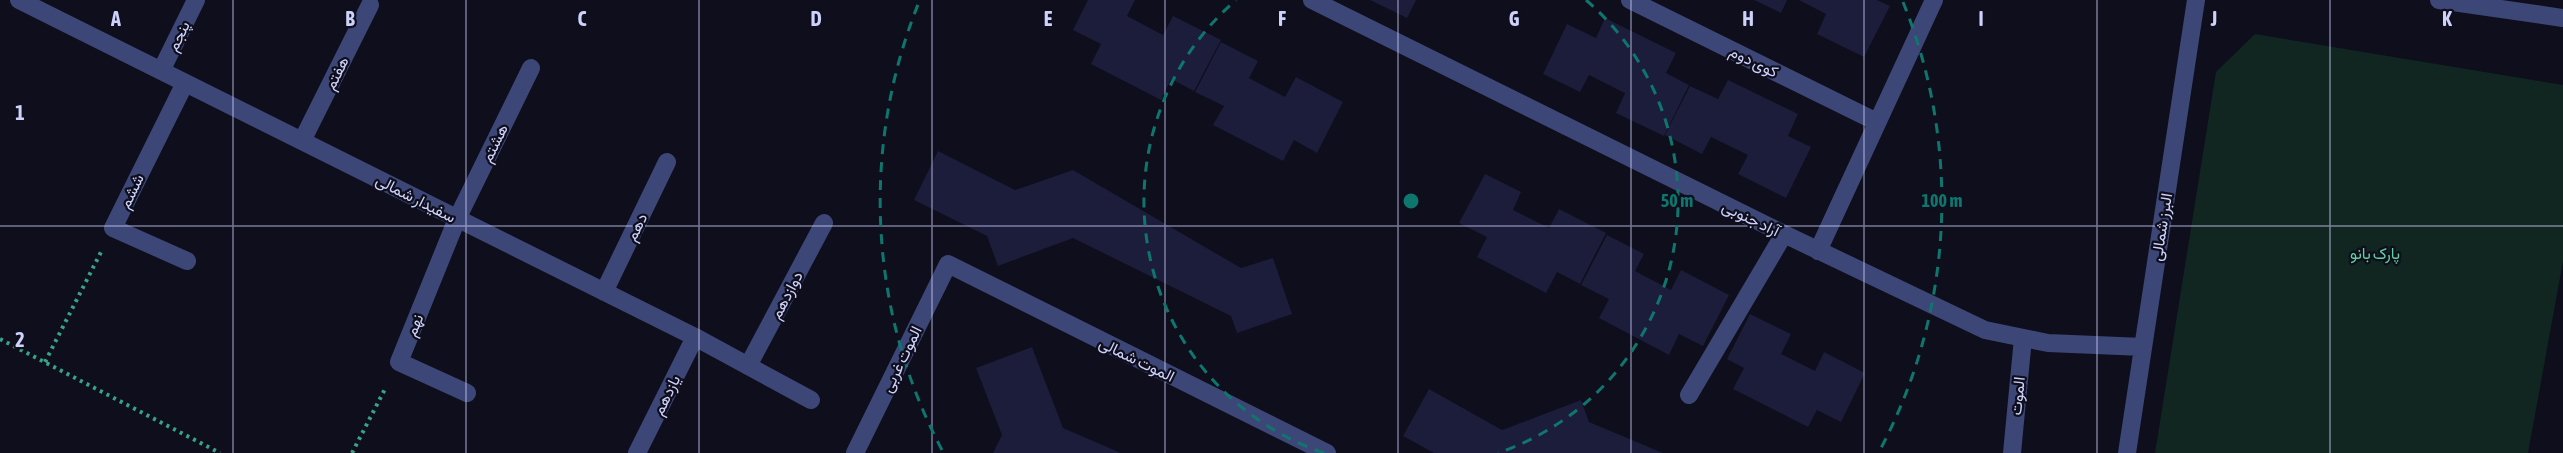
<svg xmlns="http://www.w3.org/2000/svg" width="2563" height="453" font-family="'Asap Condensed',Vazirmatn,sans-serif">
<rect width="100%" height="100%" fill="#0e0e1c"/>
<!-- green -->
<path fill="#112621" d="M 2255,34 L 2563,85 L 2563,261 L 2528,453 L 2155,453 L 2216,72 Z"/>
<!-- building -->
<path fill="#1c1c3b" d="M 1088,0 L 1135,0 L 1127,16 L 1163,35 L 1173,16 L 1221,40 L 1194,91 L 1171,79 L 1161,100 L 1091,64 L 1101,44 L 1073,30 Z
M 1370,0 L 1416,0 L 1407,18 Z
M 1754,0 L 1787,0 L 1781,13 Z
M 1799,0 L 1877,0 L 1890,6 L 1864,57 L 1817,34 L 1826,14 Z
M 1605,18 L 1676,53 L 1666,73 L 1689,85 L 1664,136 L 1616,113 L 1625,93 L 1589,75 L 1580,92 L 1543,74 L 1567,24 L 1596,38 Z
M 1221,42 L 1258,61 L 1249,78 L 1285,97 L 1296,77 L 1343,102 L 1317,153 L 1294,140 L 1283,161 L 1213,125 L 1224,106 L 1195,92 Z
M 1728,80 L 1798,114 L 1788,136 L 1811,147 L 1786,198 L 1738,174 L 1748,155 L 1711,137 L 1702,154 L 1665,135 L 1690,86 L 1718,99 Z
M 938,151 L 1015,190 L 1073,170 L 1241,268 L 1273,258 L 1292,314 L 1237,333 L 1231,316 L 1073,238 L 998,266 L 987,236 L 914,200 Z
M 1485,174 L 1521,192 L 1513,210 L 1549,228 L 1559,209 L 1606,233 L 1580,284 L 1557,272 L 1546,293 L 1477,257 L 1487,237 L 1459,223 Z
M 1607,235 L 1644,254 L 1635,271 L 1671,290 L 1681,270 L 1729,295 L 1703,346 L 1679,334 L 1669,355 L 1599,318 L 1609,299 L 1581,285 Z
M 1750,314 L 1791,334 L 1781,354 L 1815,371 L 1824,352 L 1865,373 L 1841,422 L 1817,410 L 1808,427 L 1733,389 L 1744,368 L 1727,359 Z
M 1032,347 L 1063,428 L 1121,453 L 993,453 L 1002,435 L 976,368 Z
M 1429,389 L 1502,430 L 1581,400 L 1589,422 L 1663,453 L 1434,453 L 1403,436 Z"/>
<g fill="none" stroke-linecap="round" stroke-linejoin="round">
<!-- path -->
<path stroke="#39a386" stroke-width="4" stroke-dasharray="3 4.5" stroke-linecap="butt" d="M 0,339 L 220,453
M 45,362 L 101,252
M 352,453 L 386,387"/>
<!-- minor -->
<path stroke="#3d4777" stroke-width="18" d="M 19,0 L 695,337 L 811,400
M 1312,0 L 1784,234 L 1985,330 L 2048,343 L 2143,347
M 1630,0 L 1877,122
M 2439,0 L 2563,18
M 161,71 L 196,0
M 185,83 L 113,228 L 187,261
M 302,141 L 370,5
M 1818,251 L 1934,0
M 604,292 L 667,162
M 748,366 L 824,223
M 467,393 L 399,362 L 457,219 L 531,68
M 1689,395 L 1784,234
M 637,453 L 695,337
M 855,453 L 948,264 L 1327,453
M 2012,453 L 2023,338
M 2127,453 L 2196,0"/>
</g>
<!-- grid -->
<path fill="none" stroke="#ced2fa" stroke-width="1.5" stroke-opacity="0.55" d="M 233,0 L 233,453M 466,0 L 466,453M 699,0 L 699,453M 932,0 L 932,453M 1165,0 L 1165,453M 1398,0 L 1398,453M 1631,0 L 1631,453M 1864,0 L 1864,453M 2097,0 L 2097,453M 2330,0 L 2330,453M 0,226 L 2563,226"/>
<!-- distance rings -->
<g fill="none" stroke="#0f766e" stroke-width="3" stroke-dasharray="10 8">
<path d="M1324 453A266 266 0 0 1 1236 0M1586 0A266 266 0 0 1 1498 453"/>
<path d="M942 450A531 531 0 0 1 919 2M1903 2A531 531 0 0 1 1880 450"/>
</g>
<g text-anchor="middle" stroke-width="4.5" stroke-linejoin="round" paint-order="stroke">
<!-- street labels -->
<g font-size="16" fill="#ced2fa" stroke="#0e0e1c">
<text transform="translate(178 36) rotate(-64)" y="6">پنجم</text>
<text transform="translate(1754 61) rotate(26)" y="6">کوی دوم</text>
<text transform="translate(336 73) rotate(-64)" y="6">هفتم</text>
<text transform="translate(494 143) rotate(-64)" y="6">هشتم</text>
<text transform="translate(131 191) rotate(-64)" y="6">ششم</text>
<text transform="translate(416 198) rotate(27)" y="6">سفیدار شمالی</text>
<text transform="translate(1751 218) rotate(26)" y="6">آراد جنوبی</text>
<text transform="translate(636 227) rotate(-64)" y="6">دهم</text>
<text transform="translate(2161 227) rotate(-81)" y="6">البرز شمالی</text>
<text transform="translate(786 295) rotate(-62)" y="6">دوازدهم</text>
<text transform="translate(414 325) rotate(-68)" y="6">نهم</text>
<text transform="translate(901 359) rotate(-64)" y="6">الموت غربی</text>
<text transform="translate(1137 359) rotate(26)" y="6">الموت شمالی</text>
<text transform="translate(666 395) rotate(-64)" y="6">یازدهم</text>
<text transform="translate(2017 396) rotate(-84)" y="6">الموت</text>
</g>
<!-- park labels -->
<g font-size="16" fill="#62d19f" stroke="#0e0e1c">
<text x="2375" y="259">پارک بانو</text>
</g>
</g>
<g font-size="20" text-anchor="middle" font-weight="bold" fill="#ced2fa" stroke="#0e0e1c" stroke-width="4.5" stroke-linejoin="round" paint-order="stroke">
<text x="116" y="26">A</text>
<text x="350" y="26">B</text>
<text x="582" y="26">C</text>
<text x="816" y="26">D</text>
<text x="1048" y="26">E</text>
<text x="1282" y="26">F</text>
<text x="1514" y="26">G</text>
<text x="1748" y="26">H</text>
<text x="1981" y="26">I</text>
<text x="2214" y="26">J</text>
<text x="2447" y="26">K</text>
<text x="20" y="120">1</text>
<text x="20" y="347">2</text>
</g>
<circle cx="1411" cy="201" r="9" fill="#0f766e" stroke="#0e0e1c" stroke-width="3"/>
<g font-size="18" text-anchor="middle" font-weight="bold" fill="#0f766e" stroke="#0e0e1c" stroke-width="4.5" stroke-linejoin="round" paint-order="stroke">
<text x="1677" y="207">50 m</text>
<text x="1942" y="207">100 m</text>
</g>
</svg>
